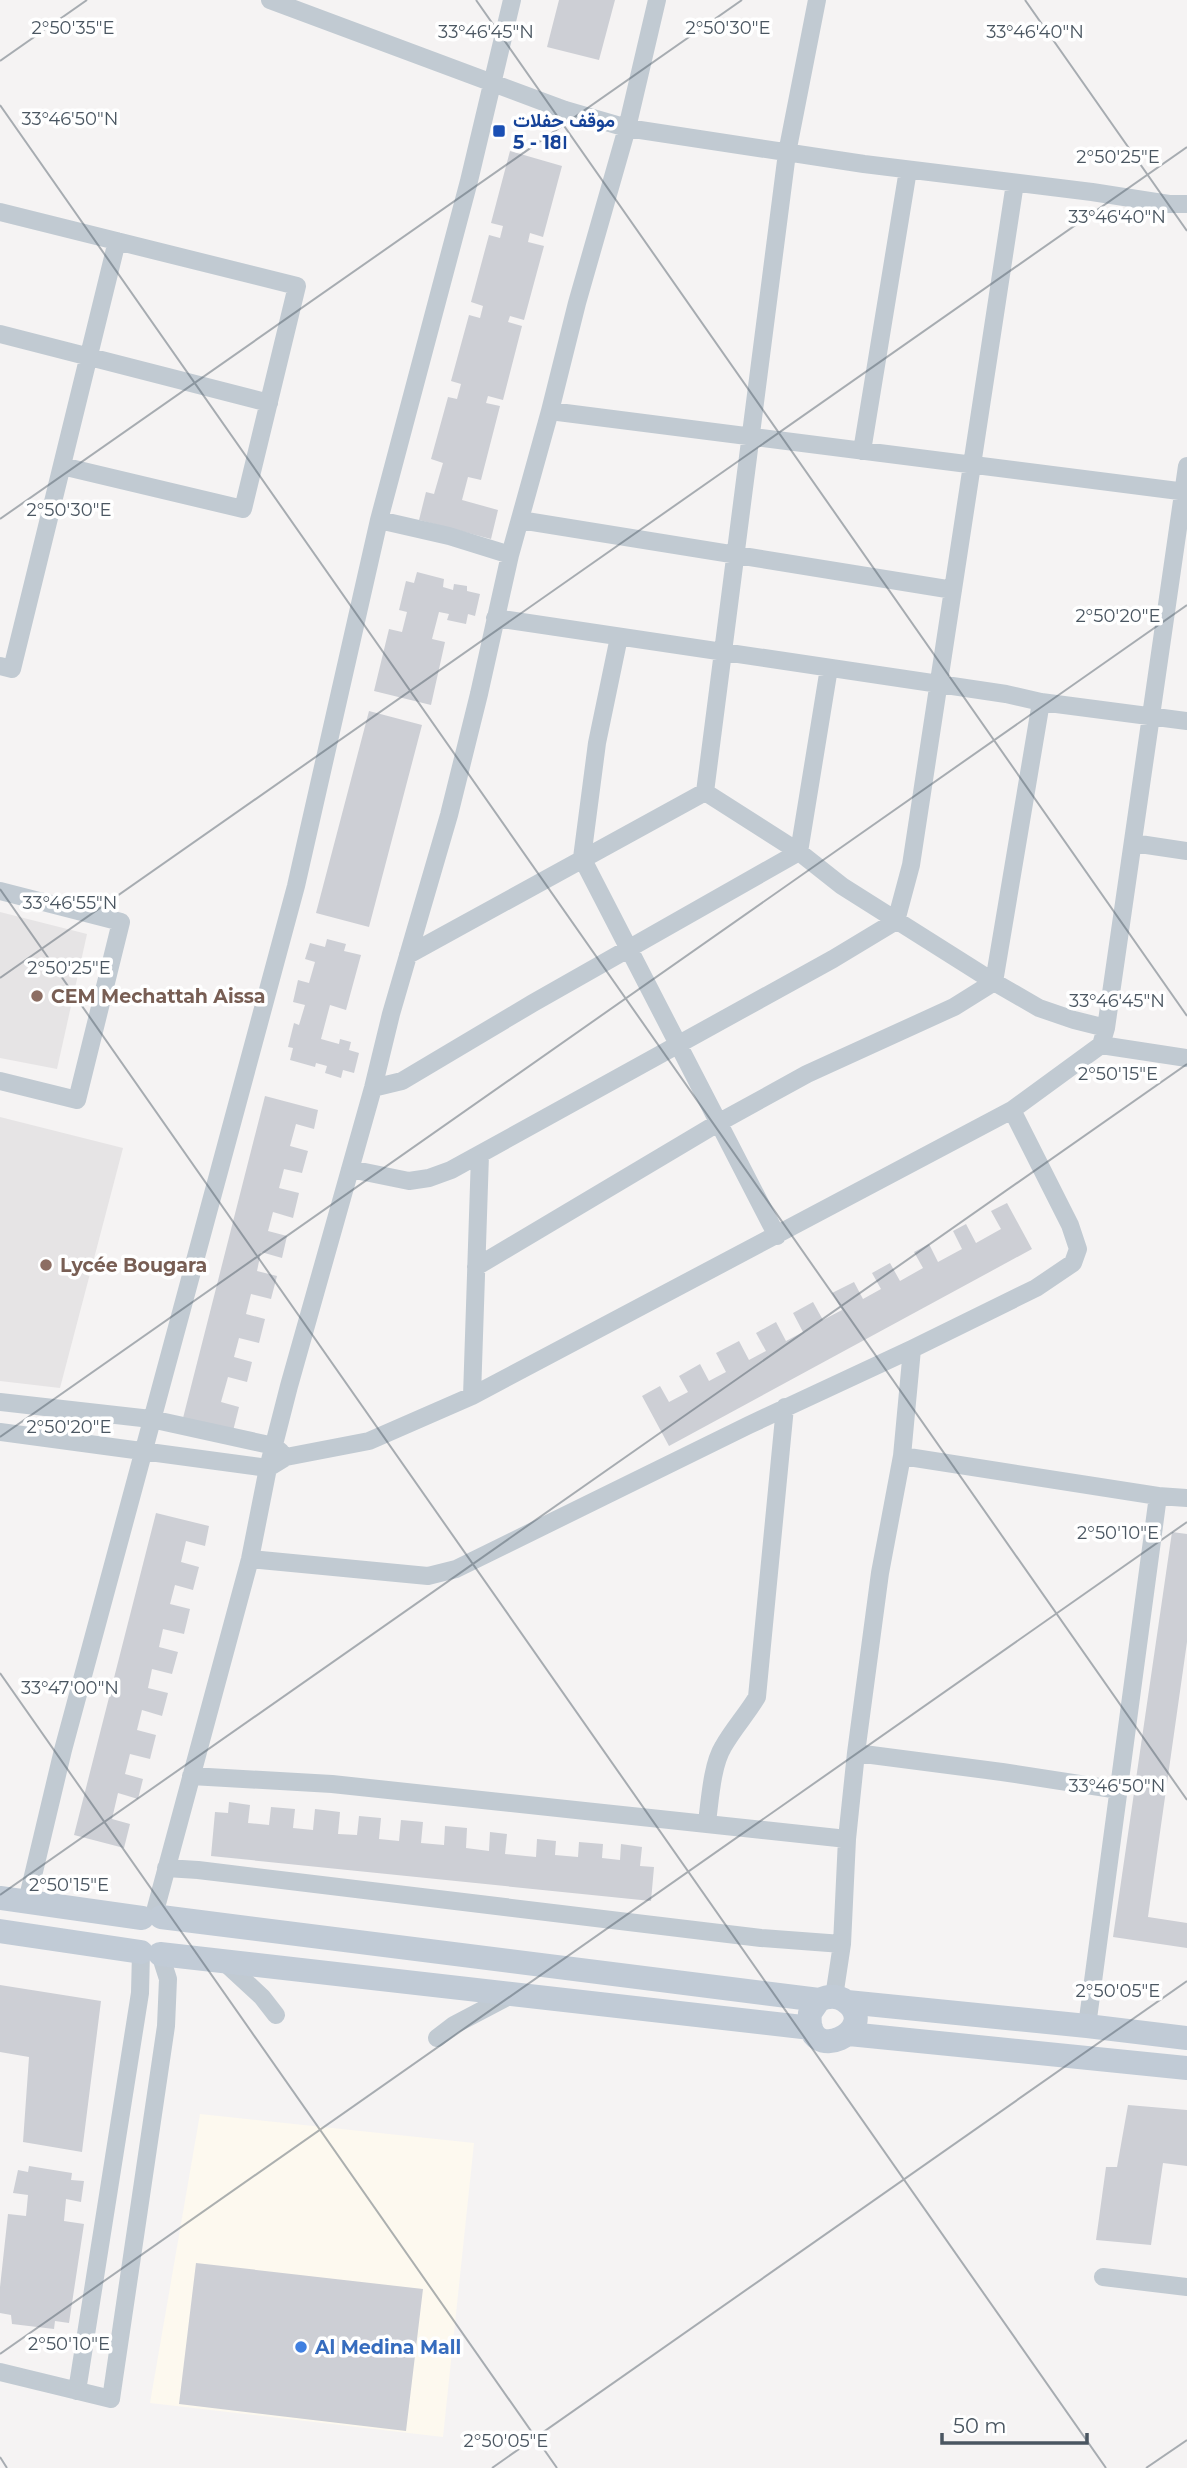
<svg xmlns="http://www.w3.org/2000/svg" width="1187" height="2468" font-family="Montserrat,Vazirmatn,sans-serif">
<rect width="100%" height="100%" fill="#f5f3f3"/>
<!-- commercial -->
<path fill="#fdf9ef" d="M 200,2114 L 474,2143 L 443,2437 L 150,2403 Z"/>
<!-- education -->
<path fill="#e6e4e5" d="M 0,912 L 87,934 L 57,1069 L 0,1058 Z
M 0,1117 L 123,1148 L 60,1388 L 0,1381 Z"/>
<!-- building -->
<path fill="#cdcfd5" d="M 559,0 L 615,0 L 599,60 L 547,47 Z
M 510,151 L 562,166 L 543,237 L 530,233 L 528,242 L 544,246 L 524,320 L 510,316 L 508,322 L 522,326 L 503,400 L 488,396 L 486,403 L 500,406 L 481,480 L 468,477 L 462,500 L 498,510 L 491,539 L 419,520 L 426,492 L 434,494 L 443,463 L 431,459 L 448,397 L 457,399 L 461,384 L 451,381 L 469,315 L 480,318 L 483,306 L 471,302 L 489,235 L 500,238 L 503,226 L 491,223 Z
M 417,572 L 444,579 L 443,587 L 453,590 L 454,584 L 467,586 L 467,591 L 480,594 L 475,616 L 468,614 L 466,624 L 447,620 L 449,614 L 439,612 L 432,639 L 445,642 L 431,705 L 374,691 L 389,629 L 402,632 L 407,612 L 399,610 L 406,581 L 414,583 Z
M 369,711 L 422,725 L 369,927 L 316,913 Z
M 327,939 L 346,944 L 344,951 L 361,955 L 346,1010 L 330,1005 L 321,1039 L 339,1044 L 340,1039 L 351,1042 L 349,1050 L 359,1053 L 354,1073 L 343,1070 L 341,1078 L 325,1073 L 327,1066 L 316,1063 L 315,1067 L 290,1060 L 293,1048 L 288,1047 L 294,1023 L 299,1025 L 305,1005 L 293,1002 L 298,980 L 309,983 L 315,962 L 305,959 L 310,943 L 325,947 Z
M 265,1096 L 318,1110 L 314,1129 L 296,1124 L 290,1146 L 308,1151 L 302,1173 L 284,1169 L 279,1188 L 299,1193 L 293,1218 L 273,1212 L 268,1231 L 287,1236 L 282,1258 L 261,1252 L 257,1271 L 277,1276 L 271,1299 L 251,1294 L 246,1314 L 265,1319 L 259,1343 L 239,1338 L 234,1357 L 252,1362 L 247,1382 L 228,1377 L 221,1402 L 239,1407 L 233,1431 L 183,1418 Z
M 1007,1203 L 1032,1249 L 669,1446 L 642,1396 L 660,1386 L 669,1402 L 688,1392 L 679,1376 L 700,1364 L 709,1381 L 726,1372 L 716,1353 L 739,1341 L 749,1360 L 766,1351 L 756,1333 L 776,1322 L 786,1341 L 803,1332 L 793,1313 L 813,1302 L 823,1320 L 842,1310 L 832,1293 L 854,1282 L 863,1299 L 881,1289 L 872,1273 L 890,1263 L 900,1281 L 923,1268 L 914,1252 L 929,1244 L 938,1262 L 962,1249 L 953,1231 L 966,1224 L 976,1243 L 1001,1229 L 991,1211 Z
M 156,1513 L 209,1526 L 205,1546 L 186,1541 L 181,1562 L 199,1567 L 193,1590 L 175,1585 L 170,1604 L 190,1609 L 184,1634 L 163,1629 L 159,1647 L 178,1652 L 172,1674 L 152,1669 L 148,1688 L 168,1693 L 162,1716 L 142,1710 L 137,1730 L 156,1735 L 150,1759 L 130,1754 L 125,1774 L 143,1779 L 138,1799 L 118,1793 L 112,1819 L 130,1824 L 124,1848 L 74,1835 Z
M 1172,1532 L 1187,1534 L 1187,1642 L 1148,1917 L 1187,1923 L 1187,1948 L 1113,1937 Z
M 229,1802 L 250,1805 L 248,1823 L 269,1825 L 271,1807 L 295,1809 L 293,1828 L 313,1830 L 315,1809 L 340,1812 L 338,1834 L 357,1835 L 359,1816 L 381,1818 L 379,1839 L 399,1841 L 401,1820 L 423,1822 L 421,1843 L 444,1845 L 445,1826 L 467,1828 L 466,1848 L 489,1851 L 490,1832 L 507,1834 L 505,1854 L 536,1857 L 537,1839 L 556,1841 L 555,1855 L 578,1857 L 579,1842 L 603,1844 L 602,1858 L 620,1860 L 621,1844 L 642,1847 L 640,1866 L 654,1867 L 651,1901 L 211,1856 L 215,1812 L 228,1813 Z
M 0,1985 L 101,2001 L 82,2152 L 23,2142 L 29,2057 L 0,2052 Z
M 1128,2105 L 1187,2110 L 1187,2166 L 1163,2163 L 1151,2245 L 1096,2240 L 1106,2167 L 1117,2167 Z
M 29,2166 L 72,2173 L 71,2180 L 84,2181 L 81,2202 L 66,2199 L 64,2221 L 84,2224 L 69,2323 L 55,2321 L 54,2329 L 12,2324 L 11,2315 L 0,2313 L 0,2287 L 8,2214 L 26,2216 L 28,2195 L 13,2193 L 18,2170 L 28,2172 Z
M 196,2263 L 423,2289 L 406,2431 L 179,2404 Z"/>
<g fill="none" stroke-linecap="round" stroke-linejoin="round">
<!-- street -->
<path stroke="#c1cad2" stroke-width="18" d="M 270,0 L 565,110 L 627,128 L 864,164 L 1092,192 L 1169,204 L 1187,204
M 0,212 L 297,286 L 243,509 L 62,466
M 0,334 L 269,403
M 550,411 L 1187,492
M 862,451 L 908,170
M 379,520 L 449,536 L 510,555
M 520,520 L 953,590
M 495,618 L 1006,694 L 1041,702 L 1187,721
M 619,637 L 597,743 L 582,858 L 777,1236
M 0,666 L 12,669 L 117,241
M 705,792 L 787,153 L 817,0
M 705,792 L 799,852 L 842,886 L 994,982 L 1039,1008 L 1074,1020 L 1106,1028
M 1133,843 L 1187,851
M 0,891 L 121,922 L 77,1100 L 0,1081
M 408,955 L 705,792
M 1101,1045 L 1187,1058
M 373,1088 L 402,1081 L 533,1003 L 799,852 L 829,668
M 350,1169 L 409,1181 L 429,1178 L 451,1170 L 833,959 L 896,921 L 911,865 L 1015,183
M 476,1267 L 718,1123 L 807,1074 L 954,1007 L 994,982 L 1041,702
M 472,1396 L 480,1155
M 0,1402 L 151,1419 L 274,1446 L 281,1452
M 0,1432 L 268,1468 L 286,1457 L 369,1441 L 472,1396 L 1012,1110 L 1101,1045 L 1106,1028 L 1187,466
M 902,1456 L 1158,1496 L 1087,2026
M 1158,1496 L 1187,1498
M 250,1559 L 428,1576 L 456,1569 L 749,1425 L 912,1349 L 1036,1288 L 1073,1263 L 1078,1249 L 1070,1225 L 1012,1110
M 856,1753 L 1002,1772 L 1119,1790
M 191,1776 L 332,1784 L 847,1839
M 707,1822 C 710,1800 712,1765 723,1747 C 733,1729 747,1714 757,1697 L 785,1407
M 166,1868 L 198,1870 L 761,1938 L 842,1944
M 27,1901 L 63,1750 L 296,886 L 379,520 L 469,181 L 512,0
M 154,1915 L 250,1559 L 268,1468 L 289,1386 L 373,1088 L 391,1014 L 449,815 L 479,694 L 510,555 L 550,411 L 577,303 L 627,128 L 657,0
M 223,1961 L 262,1997 L 276,2015
M 834,1997 L 842,1944 L 847,1839 L 856,1753 L 880,1573 L 902,1456 L 912,1349
M 437,2038 L 454,2025 L 513,1994
M 1103,2277 L 1187,2287
M 0,2372 L 111,2399 L 166,2026 L 168,1979 L 160,1954
M 77,2391 L 140,1993 L 141,1952"/>
<!-- secondary -->
<path stroke="#c1cbd6" stroke-width="24" d="M 0,1898 L 142,1918
M 161,1917 L 819,2000 C 828,1996 837,1995 845,2001 C 884,2029 804,2069 810,2013 L 819,2000
M 0,1931 L 141,1952
M 160,1954 L 811,2028
M 847,2002 L 1087,2026 L 1187,2038
M 849,2034 L 1187,2068"/>
</g>
<!-- ticks -->
<path fill="none" stroke="#4a5661" stroke-width="2" stroke-opacity="0.45" d="M 476,0 L 1187,1016M 1025,0 L 1187,231M 0,61 L 87,0M 0,105 L 1187,1800M 0,519 L 742,0M 0,889 L 1106,2468M 0,978 L 1187,147M 0,1437 L 1187,605M 0,1673 L 557,2468M 0,1895 L 1187,1064M 0,2354 L 1187,1522M 0,2457 L 7,2468M 492,2468 L 1187,1981M 1146,2468 L 1187,2440"/>
<!-- markers -->
<rect fill="#1a4fb4" stroke="#fff" stroke-width="2.5" x="492" y="124" width="14" height="14" rx="3.5"/>
<g fill="#8d6e63" stroke="#fff" stroke-width="2.5">
<circle cx="37" cy="996" r="7"/>
<circle cx="46" cy="1265" r="7"/>
</g>
<circle fill="#3f7fe0" stroke="#fff" stroke-width="2.5" cx="301" cy="2347" r="7"/>
<g text-anchor="middle" stroke-width="7" stroke-linejoin="round" paint-order="stroke">
<!-- transit labels -->
<g font-size="19" font-weight="bold" fill="#164399" stroke="#fff" text-anchor="start">
<text x="513" y="127">موقف حفلات<tspan x="513" dy="22">5 - 18ا</tspan></text>
</g>
<!-- education labels -->
<g font-size="19" font-weight="bold" fill="#785e54" stroke="#fff" text-anchor="start">
<text x="51" y="1003">CEM Mechattah Aissa</text>
<text x="60" y="1272">Lycée Bougara</text>
</g>
<!-- shop labels -->
<g font-size="19" font-weight="bold" fill="#366cbe" stroke="#fff" text-anchor="start">
<text x="315" y="2354">Al Medina Mall</text>
</g>
</g>
<g font-size="18" text-anchor="middle" fill="#4a5661" stroke="#fff" stroke-width="7" stroke-linejoin="round" paint-order="stroke">
<text x="73" y="34">2°50'35"E</text>
<text x="728" y="34">2°50'30"E</text>
<text x="486" y="38">33°46'45"N</text>
<text x="1035" y="38">33°46'40"N</text>
<text x="70" y="125">33°46'50"N</text>
<text x="1118" y="163">2°50'25"E</text>
<text x="1117" y="223">33°46'40"N</text>
<text x="69" y="516">2°50'30"E</text>
<text x="1118" y="622">2°50'20"E</text>
<text x="70" y="909">33°46'55"N</text>
<text x="69" y="974">2°50'25"E</text>
<text x="1117" y="1007">33°46'45"N</text>
<text x="1118" y="1080">2°50'15"E</text>
<text x="69" y="1433">2°50'20"E</text>
<text x="1118" y="1539">2°50'10"E</text>
<text x="70" y="1694">33°47'00"N</text>
<text x="1117" y="1792">33°46'50"N</text>
<text x="69" y="1891">2°50'15"E</text>
<text x="1118" y="1997">2°50'05"E</text>
<text x="69" y="2350">2°50'10"E</text>
<text x="506" y="2447">2°50'05"E</text>
</g>
<!-- scale -->
<path d="M942 2433v10h145v-10" fill="none" stroke="#4a5661" stroke-width="3.5"/>
<text x="953" y="2433" font-size="21" fill="#4a5661" stroke="#ffffff" stroke-width="5" paint-order="stroke">50 m</text>
</svg>
